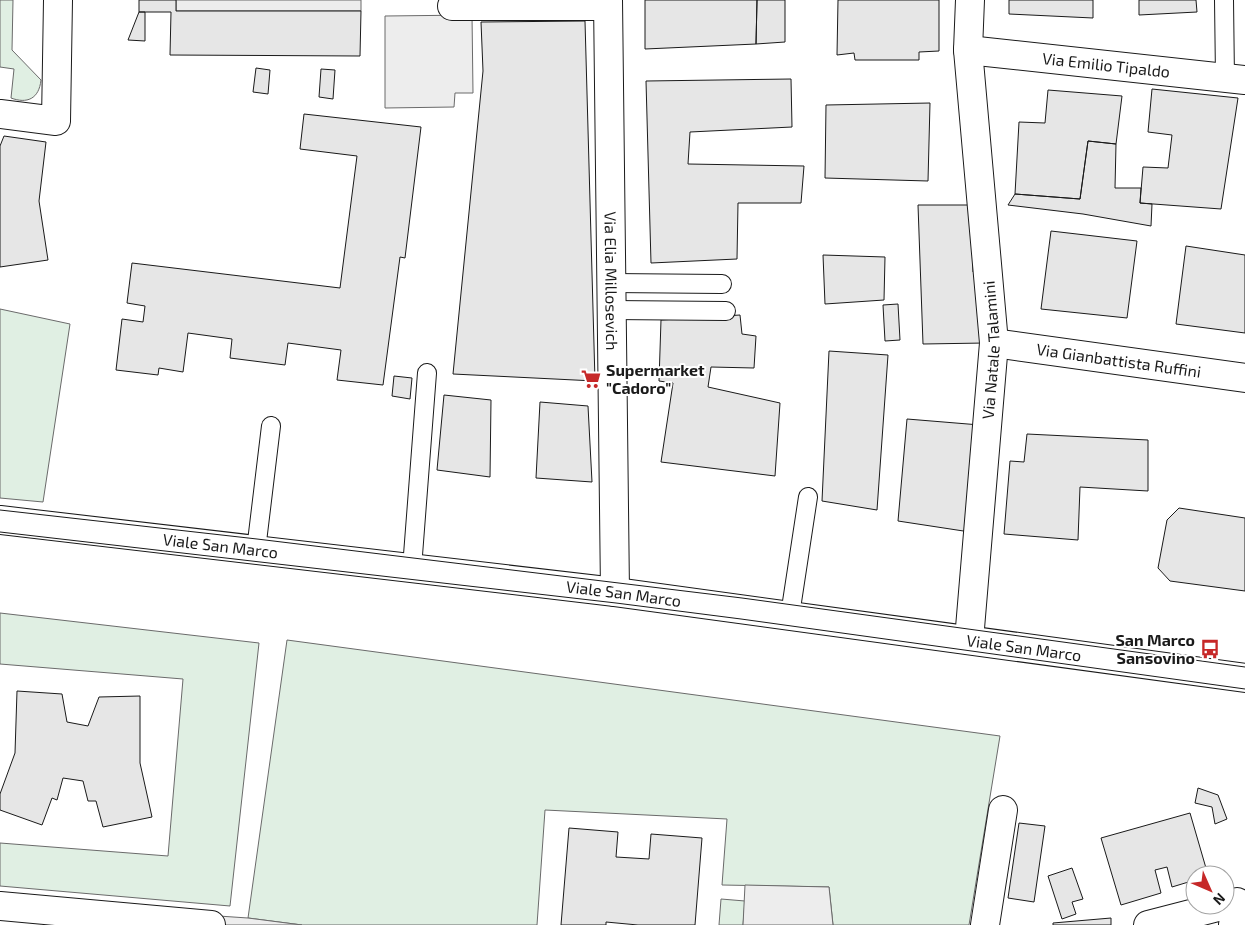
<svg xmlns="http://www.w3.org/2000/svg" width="1245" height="925" font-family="'Exo 2',sans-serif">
<rect width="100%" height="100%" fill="#fff"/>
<!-- green -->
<path fill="#e0efe3" stroke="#6a6a6a" d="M 0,0 L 13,0 L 12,50 L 41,80 C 39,99 27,104 11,98 L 14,69 L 0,67 Z
M 0,309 L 70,324 L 43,502 L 0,498 Z
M 0,613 L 259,643 L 230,906 L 0,886 L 0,843 L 168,856 L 183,679 L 0,664 Z
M 287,640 L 1000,736 L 969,925 L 833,925 L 829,887 L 722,885 L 727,819 L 545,810 L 537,925 L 302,925 L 248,918 Z
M 721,899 L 745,901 L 743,925 L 719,925 Z"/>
<!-- parking -->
<path fill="#ededed" stroke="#6a6a6a" d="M 176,0 L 361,0 L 361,11 L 176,11 Z
M 472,15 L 473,93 L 455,93 L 454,107 L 385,108 L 385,16 Z
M 745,885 L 829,887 L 833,925 L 743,925 Z
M 189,914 L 248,918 L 302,925 L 188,925 Z"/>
<!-- building -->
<path fill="#e6e6e6" stroke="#1a1a1a" d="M 139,0 L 176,0 L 176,11 L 361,11 L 360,56 L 170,55 L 171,12 L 139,12 Z
M 645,0 L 757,0 L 756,44 L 645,49 Z
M 757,0 L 785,0 L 785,42 L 756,44 Z
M 838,0 L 939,0 L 939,51 L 919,52 L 919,60 L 855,60 L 854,53 L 837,55 Z
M 1009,0 L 1093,0 L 1093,18 L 1009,14 Z
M 1139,0 L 1196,0 L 1197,12 L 1139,15 Z
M 139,12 L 145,12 L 145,41 L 128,40 Z
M 585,21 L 595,381 L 453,374 L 483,71 L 481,22 Z
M 256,68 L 270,70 L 268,94 L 253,92 Z
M 321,69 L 335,70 L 333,99 L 319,97 Z
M 791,79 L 792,127 L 690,132 L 688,164 L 804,166 L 801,203 L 738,203 L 737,259 L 651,263 L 646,81 Z
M 1152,89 L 1238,98 L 1221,209 L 1140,203 L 1143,167 L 1168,168 L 1172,135 L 1148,132 Z
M 1048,90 L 1122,96 L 1116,144 L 1088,141 L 1080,199 L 1015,194 L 1019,122 L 1045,123 Z
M 930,103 L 928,181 L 825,178 L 826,105 Z
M 304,114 L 421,127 L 405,258 L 400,257 L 383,385 L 337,380 L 341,350 L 288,343 L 285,365 L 230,358 L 232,339 L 188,333 L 183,372 L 159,368 L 158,375 L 116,370 L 122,319 L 143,322 L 145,306 L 127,303 L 132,263 L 340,288 L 357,156 L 300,149 Z
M 4,136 L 46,142 L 39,201 L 48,260 L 0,267 L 0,146 Z
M 1088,141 L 1116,144 L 1115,188 L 1141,188 L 1140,203 L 1152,204 L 1151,226 L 1083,214 L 1008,205 L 1015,194 L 1080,199 Z
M 918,205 L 973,205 L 973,272 L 983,274 L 985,343 L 923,344 Z
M 1051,231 L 1137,241 L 1127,318 L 1041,309 Z
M 1186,246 L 1245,255 L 1245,333 L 1176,324 Z
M 823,255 L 885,257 L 884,300 L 825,304 Z
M 898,304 L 900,340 L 885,341 L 883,305 Z
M 740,315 L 742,334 L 756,336 L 754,368 L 711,367 L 708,387 L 780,403 L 775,476 L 661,462 L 673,383 L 659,381 L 661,320 Z
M 829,351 L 888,355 L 877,510 L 822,501 Z
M 394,376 L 412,378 L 410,399 L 392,396 Z
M 444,395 L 491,400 L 490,477 L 437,470 Z
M 540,402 L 588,406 L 592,482 L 536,478 Z
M 907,419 L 980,425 L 970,532 L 898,521 Z
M 1027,434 L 1148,440 L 1148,491 L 1080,487 L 1078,540 L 1004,534 L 1010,461 L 1024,462 Z
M 1179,508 L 1245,518 L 1245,591 L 1170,581 L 1158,568 L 1167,520 Z
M 17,691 L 62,694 L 67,722 L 88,726 L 99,697 L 140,696 L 140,763 L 152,817 L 103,827 L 96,801 L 88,801 L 83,781 L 63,778 L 57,800 L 52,798 L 42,825 L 0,810 L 0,794 L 15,753 Z
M 1198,788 L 1218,795 L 1227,819 L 1215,824 L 1212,807 L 1195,803 Z
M 1190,813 L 1208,875 L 1195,875 L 1195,880 L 1172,887 L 1167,867 L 1155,870 L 1161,893 L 1121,905 L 1101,838 Z
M 1019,823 L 1045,826 L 1034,902 L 1008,898 Z
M 569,828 L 618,832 L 616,857 L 649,859 L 651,834 L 702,838 L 695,925 L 638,925 L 606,922 L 606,925 L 561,925 Z
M 1072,868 L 1083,899 L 1072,902 L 1076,914 L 1062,919 L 1048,876 Z
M 1111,918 L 1111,925 L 1053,925 L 1053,923 Z"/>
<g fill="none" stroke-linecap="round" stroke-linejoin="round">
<defs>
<path id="service" d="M 1224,0 L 1225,78
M 612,283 L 722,284
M 612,310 L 726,311
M 256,550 L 271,426
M 412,568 L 427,373
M 790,615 L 808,497"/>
<g id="minor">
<path id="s1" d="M 608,0 L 615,592"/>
<path d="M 452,6 L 608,6"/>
<path id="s2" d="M 968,50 L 1245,80"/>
<path d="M 0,114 L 56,121 L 58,0"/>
<path id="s3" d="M 994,343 L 1245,378"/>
<path id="s4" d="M 969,640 L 994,343 L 968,50 L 970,0"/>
<path d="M 0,906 L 211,925"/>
<path d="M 985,925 L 1003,810"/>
<path d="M 1148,925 L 1237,902 L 1233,925"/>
</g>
<g id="tertiary">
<path id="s5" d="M 0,520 L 615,592 L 1245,678"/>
</g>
</defs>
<!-- service casing -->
<use href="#service" stroke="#1a1a1a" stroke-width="20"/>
<!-- minor casing -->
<use href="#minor" stroke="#1a1a1a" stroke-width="30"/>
<!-- tertiary casing -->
<use href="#tertiary" stroke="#1a1a1a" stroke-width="30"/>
<!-- service -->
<use href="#service" stroke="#fff" stroke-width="18"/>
<!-- minor -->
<use href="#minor" stroke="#fff" stroke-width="28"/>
<!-- tertiary -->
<use href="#tertiary" stroke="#fff" stroke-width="28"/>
<!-- tram -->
<path stroke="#1a1a1a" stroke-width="1" d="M 0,510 L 257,539 L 742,598 L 1245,667
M 0,532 L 616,603 L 741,619 L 1245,689"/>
</g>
<!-- icons -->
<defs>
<symbol id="supermarket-bare" viewBox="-9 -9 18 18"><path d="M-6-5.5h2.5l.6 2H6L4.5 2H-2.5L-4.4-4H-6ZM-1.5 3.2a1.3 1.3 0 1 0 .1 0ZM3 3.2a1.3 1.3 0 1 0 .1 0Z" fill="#c62828" stroke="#fff" stroke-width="2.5" paint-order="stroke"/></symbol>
<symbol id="bus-bare" viewBox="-9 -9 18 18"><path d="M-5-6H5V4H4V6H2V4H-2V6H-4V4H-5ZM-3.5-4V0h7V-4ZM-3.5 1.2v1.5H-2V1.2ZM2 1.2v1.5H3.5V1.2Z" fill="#c62828" stroke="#fff" stroke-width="2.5" paint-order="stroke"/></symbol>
</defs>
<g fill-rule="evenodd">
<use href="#supermarket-bare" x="577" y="365" width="28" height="28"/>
<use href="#bus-bare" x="1196" y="635" width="28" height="28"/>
</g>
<g text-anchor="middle" stroke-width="4" stroke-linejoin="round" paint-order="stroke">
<!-- street labels -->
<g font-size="16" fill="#1a1a1a" stroke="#fff">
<text dy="6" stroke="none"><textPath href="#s2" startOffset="139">Via Emilio Tipaldo</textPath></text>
<text dy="6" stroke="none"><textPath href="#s1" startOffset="281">Via Elia Millosevich</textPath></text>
<text dy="6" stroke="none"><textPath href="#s4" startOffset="291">Via Natale Talamini</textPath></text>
<text dy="6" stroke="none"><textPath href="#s3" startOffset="126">Via Gianbattista Ruffini</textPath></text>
<text dy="6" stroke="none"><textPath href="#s5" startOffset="222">Viale San Marco</textPath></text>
<text dy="6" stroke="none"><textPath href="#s5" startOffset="628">Viale San Marco</textPath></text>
<text dy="6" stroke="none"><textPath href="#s5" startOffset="1032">Viale San Marco</textPath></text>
</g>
<!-- poi labels -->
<g font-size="16" font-weight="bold" fill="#1a1a1a" stroke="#fff" text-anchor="start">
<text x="606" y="376">Supermarket<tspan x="606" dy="18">"Cadoro"</tspan></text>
<text x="1195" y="646" text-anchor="end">San Marco<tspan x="1195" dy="18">Sansovino</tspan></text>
</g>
</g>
<!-- north arrow -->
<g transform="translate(1210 890) rotate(135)"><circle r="24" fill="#ffffff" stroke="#a3a3a3"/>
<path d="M0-4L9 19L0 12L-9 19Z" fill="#c62828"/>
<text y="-8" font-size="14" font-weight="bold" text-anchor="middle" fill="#1a1a1a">N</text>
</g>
</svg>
